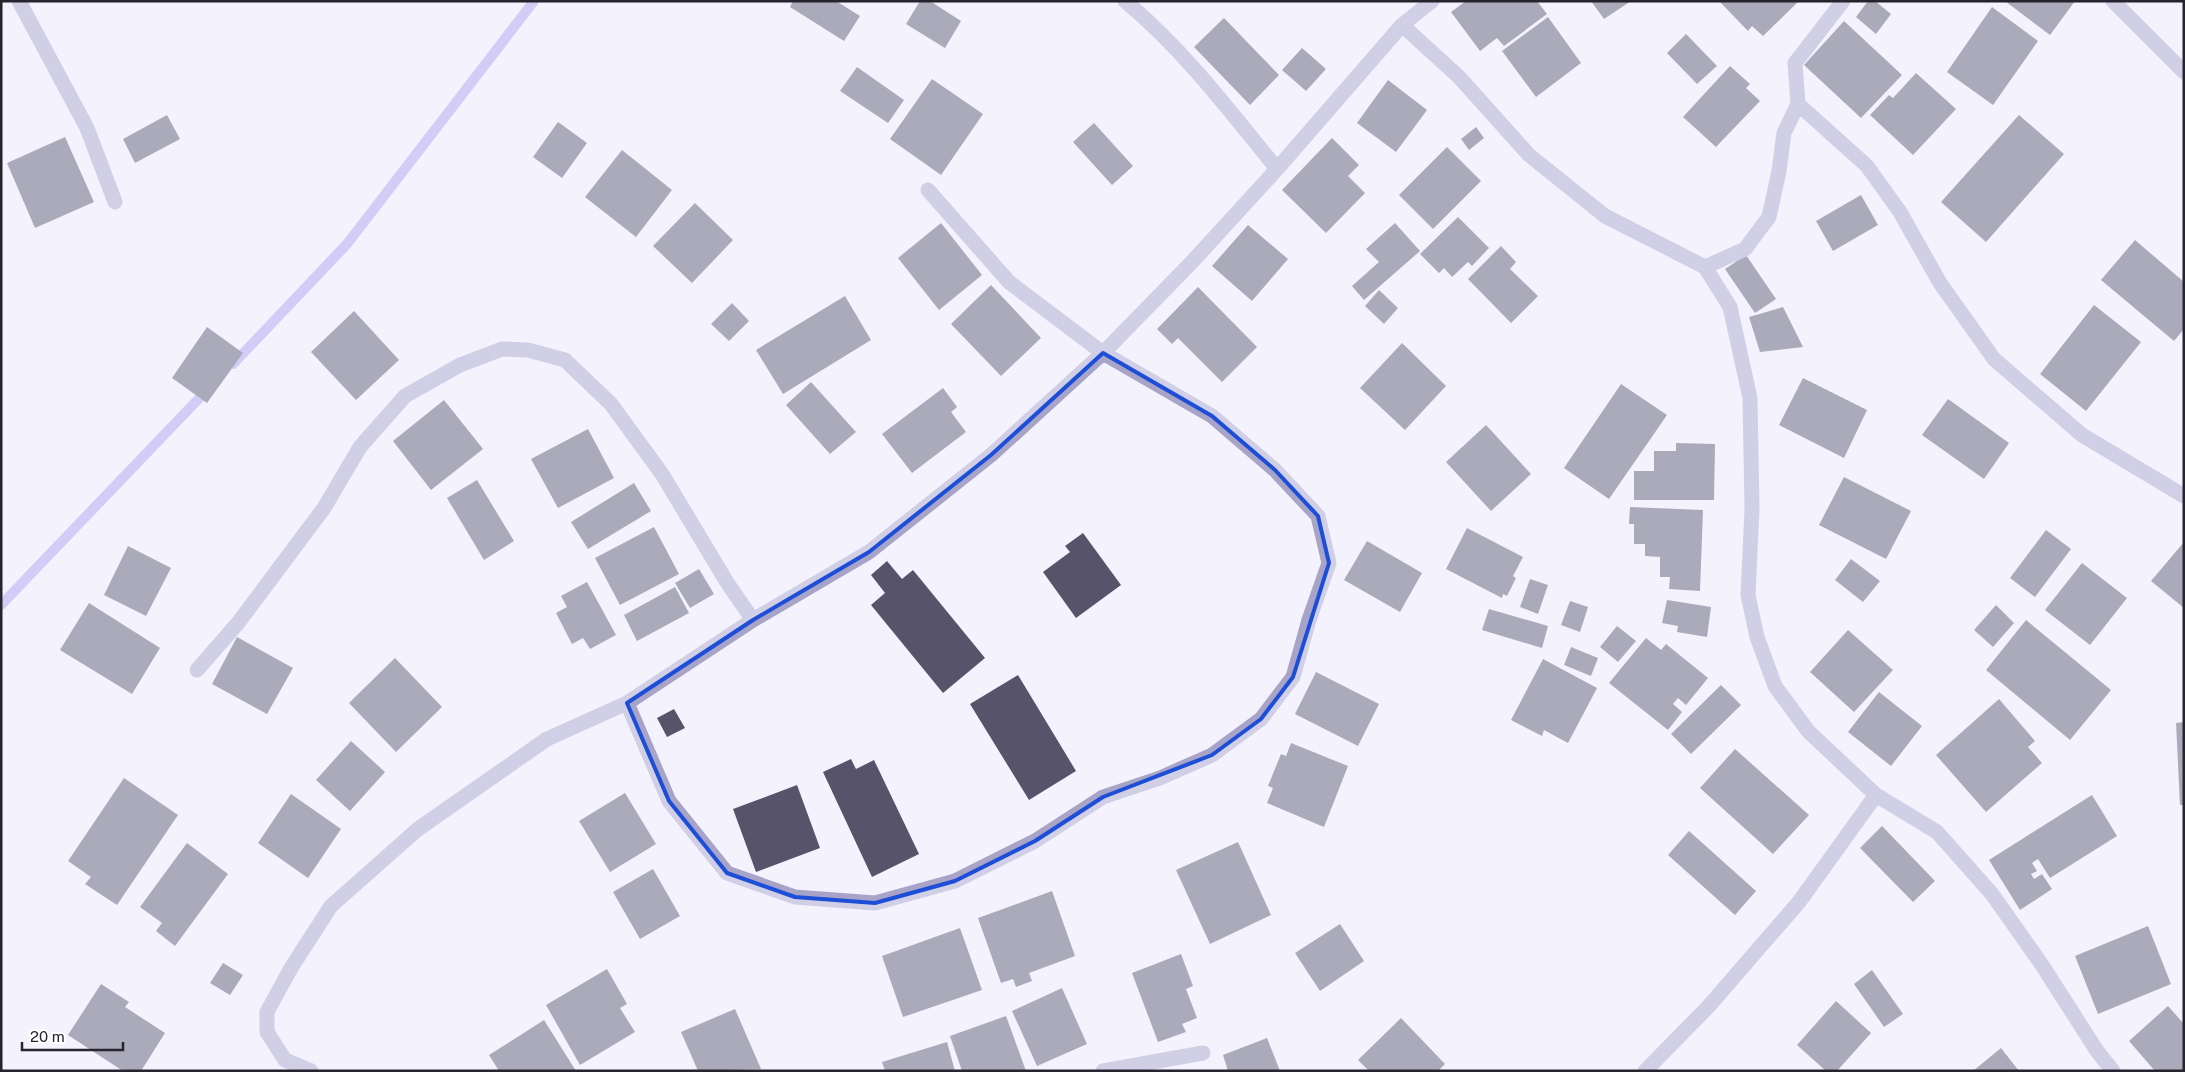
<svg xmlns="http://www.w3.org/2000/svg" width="2185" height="1072" font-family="'Public Sans',sans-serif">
<rect width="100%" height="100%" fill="#f3f2fd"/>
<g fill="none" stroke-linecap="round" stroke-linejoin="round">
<!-- stream -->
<path stroke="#ab9ff0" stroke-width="10" d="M 233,364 L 347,244 L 534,1
M 1,605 L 209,388"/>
</g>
<!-- building -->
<path fill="#56536b" d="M 793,1 L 836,1 L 860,16 L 844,41 L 790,7 Z
M 920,1 L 930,1 L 961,21 L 945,48 L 906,24 Z
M 1466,1 L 1537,1 L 1547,14 L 1504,46 L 1497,38 L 1480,51 L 1451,12 Z
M 1591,1 L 1631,1 L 1604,19 Z
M 1719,1 L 1799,1 L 1763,36 L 1752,26 L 1748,31 Z
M 1868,1 L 1875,1 L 1891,14 L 1876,34 L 1856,17 Z
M 2005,1 L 2075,1 L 2050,35 Z
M 1992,7 L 2038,41 L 1993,105 L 1947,72 Z
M 1548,17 L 1581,63 L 1536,97 L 1502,51 Z
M 1224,18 L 1279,75 L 1250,105 L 1194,47 Z
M 1844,21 L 1902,75 L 1861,118 L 1804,65 Z
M 1686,34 L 1717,66 L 1697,84 L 1667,53 Z
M 1302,48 L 1326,69 L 1306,91 L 1282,70 Z
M 1730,66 L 1750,84 L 1746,88 L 1760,101 L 1716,147 L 1683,117 Z
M 857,67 L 904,100 L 888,123 L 840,91 Z
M 1916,73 L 1956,109 L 1913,155 L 1870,115 L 1889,95 L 1893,98 Z
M 932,79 L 983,114 L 941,175 L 890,139 Z
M 1388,80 L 1427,110 L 1396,152 L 1357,123 Z
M 167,115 L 180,139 L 135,163 L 123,139 Z
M 2019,115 L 2064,154 L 1986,242 L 1941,202 Z
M 558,122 L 587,143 L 562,178 L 533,157 Z
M 1094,123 L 1133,166 L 1112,185 L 1073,142 Z
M 1476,127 L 1484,138 L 1469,150 L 1461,139 Z
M 65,137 L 94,202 L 35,228 L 7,163 Z
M 1332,138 L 1359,165 L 1348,176 L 1365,193 L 1326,233 L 1282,190 Z
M 1447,147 L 1481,181 L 1433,229 L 1399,195 Z
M 622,150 L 672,190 L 636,237 L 585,197 Z
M 1861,195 L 1878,225 L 1833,251 L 1816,221 Z
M 695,203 L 733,240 L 692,283 L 653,246 Z
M 1458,217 L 1489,248 L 1472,266 L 1468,262 L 1452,277 L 1444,268 L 1439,273 L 1420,254 Z
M 941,223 L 982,275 L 939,310 L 898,258 Z
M 1395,223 L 1420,251 L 1364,300 L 1352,286 L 1379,262 L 1366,249 Z
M 1248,225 L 1288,259 L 1252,301 L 1212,266 Z
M 2135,240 L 2184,282 L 2184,329 L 2174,341 L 2101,280 Z
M 1501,246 L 1516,262 L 1510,269 L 1538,296 L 1511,323 L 1468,279 Z
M 1746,255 L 1776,299 L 1755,313 L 1725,269 Z
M 991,285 L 1041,338 L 1001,376 L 951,324 Z
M 1198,287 L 1257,347 L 1222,382 L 1178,338 L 1172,344 L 1157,329 Z
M 1379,290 L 1398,308 L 1384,324 L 1365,306 Z
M 845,296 L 871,340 L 783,394 L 756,350 Z
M 732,303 L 749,321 L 729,341 L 711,324 Z
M 2094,305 L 2141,342 L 2086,411 L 2040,374 Z
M 1783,307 L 1803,347 L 1760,352 L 1749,317 Z
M 354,311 L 399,360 L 356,400 L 311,352 Z
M 207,327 L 243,353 L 207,403 L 172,378 Z
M 1402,343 L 1446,386 L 1405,430 L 1360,388 Z
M 1803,378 L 1867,410 L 1844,458 L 1779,425 Z
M 811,382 L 856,432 L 830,454 L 786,405 Z
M 1621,384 L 1667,415 L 1609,499 L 1564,468 Z
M 943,388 L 957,407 L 951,412 L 966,432 L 912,473 L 882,434 Z
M 1948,399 L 2009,443 L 1984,479 L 1922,435 Z
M 444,400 L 483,449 L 431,490 L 393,441 Z
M 1486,425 L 1531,474 L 1491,511 L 1446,462 Z
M 588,429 L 614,478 L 558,508 L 531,459 Z
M 1676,443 L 1715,444 L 1714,500 L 1634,500 L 1634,471 L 1654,471 L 1654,451 L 1676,451 Z
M 1844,477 L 1911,511 L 1886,559 L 1819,525 Z
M 477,480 L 514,541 L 484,560 L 447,498 Z
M 634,483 L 651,511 L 588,549 L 571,522 Z
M 1630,507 L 1703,510 L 1700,591 L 1669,589 L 1670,577 L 1660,577 L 1660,557 L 1645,556 L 1645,544 L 1634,544 L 1634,524 L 1629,524 Z
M 654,527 L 679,574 L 620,605 L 595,558 Z
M 1467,528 L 1523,557 L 1513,576 L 1516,578 L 1507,596 L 1503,594 L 1502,598 L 1446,569 Z
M 2046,530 L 2071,549 L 2035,597 L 2010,578 Z
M 1083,533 L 1121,585 L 1076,618 L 1043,572 L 1070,552 L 1065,546 Z
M 1367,541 L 1422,573 L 1400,612 L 1344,580 Z
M 2184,542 L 2184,608 L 2151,581 Z
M 128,546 L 171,568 L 146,616 L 104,595 Z
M 1851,559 L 1880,581 L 1863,602 L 1835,580 Z
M 887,561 L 902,579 L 913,570 L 985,658 L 943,693 L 871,605 L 885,593 L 871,575 Z
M 2082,563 L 2127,598 L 2090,645 L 2045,610 Z
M 699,569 L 714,594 L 690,608 L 675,583 Z
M 1530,579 L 1548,585 L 1538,614 L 1520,607 Z
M 587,582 L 616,635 L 590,649 L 583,638 L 572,644 L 556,613 L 567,607 L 561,596 Z
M 675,587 L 689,613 L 637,641 L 624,615 Z
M 1667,600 L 1711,607 L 1707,637 L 1677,632 L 1678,626 L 1662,623 Z
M 1570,601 L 1588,607 L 1580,632 L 1561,625 Z
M 89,603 L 160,648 L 132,694 L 60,650 Z
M 1996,605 L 2014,623 L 1993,647 L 1974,630 Z
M 1489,609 L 1548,626 L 1542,648 L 1482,630 Z
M 2026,620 L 2111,690 L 2070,740 L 1986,670 Z
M 1617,626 L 1636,641 L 1618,662 L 1600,647 Z
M 1848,630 L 1893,670 L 1854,712 L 1810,672 Z
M 237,637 L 293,668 L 267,714 L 212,684 Z
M 1646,638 L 1661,650 L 1666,644 L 1708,678 L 1686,705 L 1678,698 L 1673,704 L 1682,712 L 1668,730 L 1609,683 Z
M 1571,647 L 1598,658 L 1591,676 L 1564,665 Z
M 395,658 L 442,707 L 396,752 L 349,703 Z
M 1543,659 L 1597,688 L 1568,743 L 1544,730 L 1542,736 L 1511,720 Z
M 1316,672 L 1379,704 L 1358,746 L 1295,714 Z
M 1018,675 L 1076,771 L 1029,800 L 970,704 Z
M 1721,685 L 1741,705 L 1691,754 L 1671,734 Z
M 1879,692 L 1922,726 L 1891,766 L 1848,732 Z
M 1999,699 L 2035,741 L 2028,747 L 2042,763 L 1986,812 L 1936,755 Z
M 674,709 L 685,728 L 667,737 L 657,718 Z
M 2184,722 L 2184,805 L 2180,805 L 2176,723 Z
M 351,741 L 385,772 L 350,811 L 316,780 Z
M 1291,743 L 1348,766 L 1324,827 L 1267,803 L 1273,788 L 1268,786 L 1281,754 L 1286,756 Z
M 1735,749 L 1809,815 L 1773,854 L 1700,788 Z
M 851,759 L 856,769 L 874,760 L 919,854 L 872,877 L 823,772 Z
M 124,778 L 178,815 L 117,905 L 85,884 L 91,877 L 68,861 Z
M 797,785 L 820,848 L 756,872 L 733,809 Z
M 625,793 L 656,844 L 610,872 L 579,821 Z
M 291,794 L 341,829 L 308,878 L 258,843 Z
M 2092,795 L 2117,836 L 2050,878 L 2038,859 L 2032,863 L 2037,871 L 2031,874 L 2034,879 L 2042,874 L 2052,889 L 2020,910 L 1989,860 Z
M 1882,826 L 1935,881 L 1913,902 L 1860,848 Z
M 1689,831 L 1756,891 L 1735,915 L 1668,855 Z
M 1238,842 L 1271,915 L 1210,944 L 1176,870 Z
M 187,843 L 228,874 L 175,946 L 156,931 L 162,923 L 140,907 Z
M 653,869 L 680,916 L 640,939 L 613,892 Z
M 1052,891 L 1075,956 L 1029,973 L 1032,981 L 1016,987 L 1013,979 L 1001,983 L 978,918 Z
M 1340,924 L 1364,961 L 1320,991 L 1295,953 Z
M 2148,926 L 2171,984 L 2098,1014 L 2075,956 Z
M 960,928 L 982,990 L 903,1017 L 882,956 Z
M 1181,954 L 1193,986 L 1186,989 L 1197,1018 L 1182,1024 L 1186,1032 L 1158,1042 L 1132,973 Z
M 223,963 L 243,975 L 230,995 L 210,983 Z
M 607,969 L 627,1004 L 620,1008 L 635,1032 L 580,1065 L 546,1005 Z
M 1872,970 L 1903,1014 L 1884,1027 L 1854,984 Z
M 101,984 L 129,1002 L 125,1007 L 165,1033 L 141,1071 L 123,1071 L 68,1035 Z
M 1062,988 L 1087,1044 L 1037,1066 L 1012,1011 Z
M 1836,1001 L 1871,1033 L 1837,1071 L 1826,1071 L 1797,1045 Z
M 2168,1006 L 2184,1024 L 2184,1071 L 2155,1071 L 2129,1041 Z
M 735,1009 L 761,1069 L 698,1071 L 681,1032 Z
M 1006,1016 L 1026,1071 L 962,1071 L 950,1036 Z
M 1401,1018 L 1445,1064 L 1438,1071 L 1369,1071 L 1358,1060 Z
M 544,1020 L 576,1071 L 499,1071 L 489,1055 Z
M 1267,1038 L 1280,1071 L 1228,1071 L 1223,1055 Z
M 947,1042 L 955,1071 L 885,1071 L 882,1062 Z
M 2001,1048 L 2019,1071 L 1973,1071 Z"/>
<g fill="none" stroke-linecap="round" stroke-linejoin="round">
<!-- minor -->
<path stroke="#a8a4c8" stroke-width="15" d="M 19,1 L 87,128 L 115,202
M 1125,1 C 1183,49 1230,111 1277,169
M 2113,1 L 2184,72
M 1402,25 L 1459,77 L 1529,155 L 1605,216 L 1705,267 L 1730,307 L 1750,398 L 1752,509 L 1748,595 L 1757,637 L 1775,686 L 1808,731 L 1876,795 L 1937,832 L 1992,894 L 2042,965 L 2097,1051 L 2113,1071
M 1798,104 L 1867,166 L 1900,212 L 1940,283 L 1994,359 L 2082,435 L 2184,496
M 1705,267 L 1745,249 L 1769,217 L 1779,171 L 1784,133 L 1798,104 L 1795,63 L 1843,1
M 197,670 L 238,623 L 324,508 L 360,447 L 405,396 L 460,365 L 502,349 L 528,350 L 565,360 L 611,404 L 662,474 L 728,584 L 753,620
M 627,703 L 669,801 L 727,873 L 795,897 L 875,903 L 955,881 L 1035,841 L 1103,797 L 1160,778 L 1212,755 L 1261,719 L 1293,677 L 1309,620 L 1329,563 L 1318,516 L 1275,470 L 1212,416 L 1103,353 L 1009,282 L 928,190
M 311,1071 L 285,1060 L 267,1032 L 267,1012 L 291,968 L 331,906 L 418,829 L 547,739 L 627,703 L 753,620 L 869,552 L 991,455 L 1103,353 L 1191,263 L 1277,169 L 1402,25 L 1432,1
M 1103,1071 L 1203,1053
M 1645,1071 L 1708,1007 L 1799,902 L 1876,795"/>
</g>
<!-- marked area -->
<path d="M0 0H2185V1072H0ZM 1103,353 L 1212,416 L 1275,470 L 1318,516 L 1329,563 L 1293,677 L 1261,719 L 1212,755 L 1103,797 L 1035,841 L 955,881 L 875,903 L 795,897 L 727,873 L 669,801 L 627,703 L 753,620 L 869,552 L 991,455 Z" fill="#f3f2fd" fill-opacity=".55" fill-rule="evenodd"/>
<path fill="none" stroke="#1d4ed8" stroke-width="4" stroke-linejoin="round" d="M 1103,353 L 1212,416 L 1275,470 L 1318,516 L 1329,563 L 1293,677 L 1261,719 L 1212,755 L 1103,797 L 1035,841 L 955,881 L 875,903 L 795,897 L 727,873 L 669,801 L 627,703 L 753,620 L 869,552 L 991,455 Z"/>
<!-- border -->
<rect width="2185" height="1072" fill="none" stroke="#26252f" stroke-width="5"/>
<!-- scale -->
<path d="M22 1042v8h101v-8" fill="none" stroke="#26252f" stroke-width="2.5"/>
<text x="30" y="1042" font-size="15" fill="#26252f" stroke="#ffffff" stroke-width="4" paint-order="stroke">20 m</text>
</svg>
